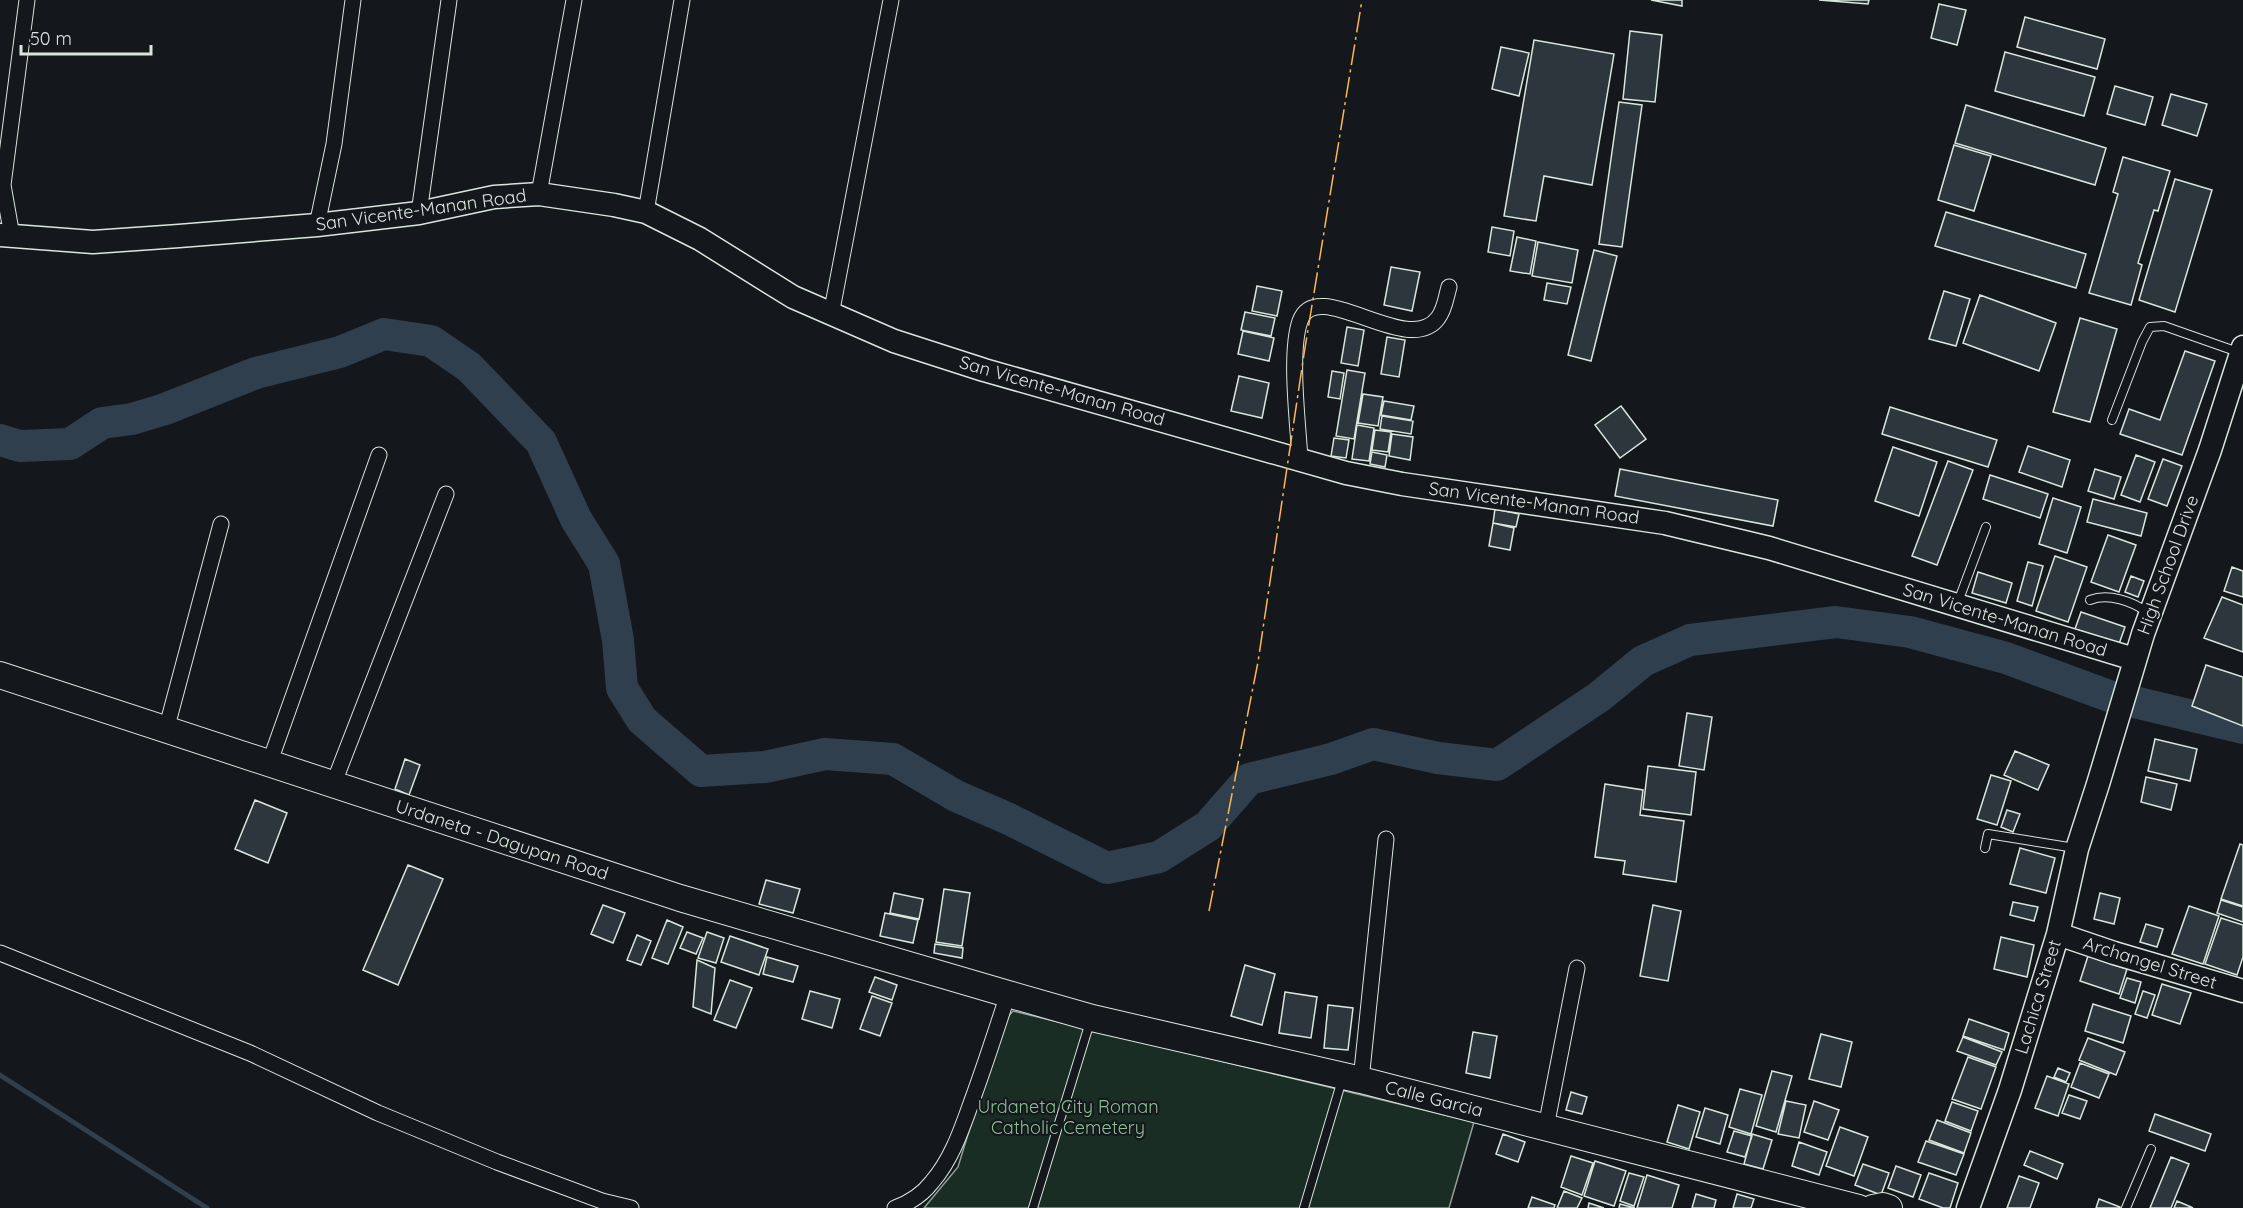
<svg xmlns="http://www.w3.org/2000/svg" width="2243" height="1208" font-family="Quicksand,sans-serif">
<rect width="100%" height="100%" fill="#14181c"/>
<!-- green -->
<path fill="#1a2d24" stroke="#939e99" stroke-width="1.5" d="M 1013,1011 L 1474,1122 L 1449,1208 L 924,1208 L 958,1167 L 1000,1030 L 1007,1018 Z"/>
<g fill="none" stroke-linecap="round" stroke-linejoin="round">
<!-- stream -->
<path stroke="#2f3f4d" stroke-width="5" d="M 0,1075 L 207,1208"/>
<!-- river -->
<path stroke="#2f3f4d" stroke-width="32" d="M 0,440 L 20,446 L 70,444 L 102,423 L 132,419 L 165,409 L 256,373 L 340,352 L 384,334 L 431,341 L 469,367 L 541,442 L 576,519 L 604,564 L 618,640 L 622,688 L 642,720 L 701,771 L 765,767 L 825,754 L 893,759 L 956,796 L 1009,819 L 1107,868 L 1159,857 L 1208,826 L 1249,779 L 1331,759 L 1373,744 L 1438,758 L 1497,765 L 1599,697 L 1643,661 L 1690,640 L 1836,622 L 1910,632 L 2006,658 L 2109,696 L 2243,728"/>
</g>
<!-- building -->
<path fill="#2c363c" stroke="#d8e6dc" stroke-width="1.5" d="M 1651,0 L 1682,0 L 1682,6 Z
M 1819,0 L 1869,0 L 1868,4 Z
M 1939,4 L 1966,10 L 1957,45 L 1931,38 Z
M 2025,17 L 2105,39 L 2097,69 L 2017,47 Z
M 1630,31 L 1662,35 L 1655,102 L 1623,99 Z
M 1534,40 L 1614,54 L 1592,185 L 1544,176 L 1536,221 L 1504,216 Z
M 1501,47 L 1529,53 L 1519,96 L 1492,89 Z
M 2005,52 L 2095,77 L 2084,116 L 1995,91 Z
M 2115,86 L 2153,97 L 2145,125 L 2107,114 Z
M 2171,94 L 2207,104 L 2197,136 L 2162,125 Z
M 1619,102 L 1642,105 L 1622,247 L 1599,244 Z
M 1966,105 L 2106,148 L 2095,185 L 1955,143 Z
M 1954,145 L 1991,156 L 1974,211 L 1938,200 Z
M 2123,157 L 2170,171 L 2158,211 L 2154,210 L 2138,263 L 2142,265 L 2131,305 L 2089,293 L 2118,194 L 2113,192 Z
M 2175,179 L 2212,190 L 2175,312 L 2139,300 Z
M 1946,212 L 2086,254 L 2076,288 L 1935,246 Z
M 1492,227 L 1514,231 L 1510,256 L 1488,252 Z
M 1517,237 L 1536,241 L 1530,274 L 1510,271 Z
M 1538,242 L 1578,250 L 1572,283 L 1532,276 Z
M 1594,250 L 1617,256 L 1591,361 L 1568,355 Z
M 1391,267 L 1420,272 L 1412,311 L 1384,305 Z
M 1547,283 L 1571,287 L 1567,304 L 1544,300 Z
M 1257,286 L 1282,291 L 1277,316 L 1252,311 Z
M 1944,291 L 1970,299 L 1956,346 L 1929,339 Z
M 1980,295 L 2056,323 L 2039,371 L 1963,343 Z
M 1245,312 L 1275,318 L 1271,336 L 1241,330 Z
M 2080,318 L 2117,329 L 2090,422 L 2053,412 Z
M 1347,327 L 1364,330 L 1358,366 L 1341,363 Z
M 1243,331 L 1274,338 L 1269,361 L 1238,354 Z
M 1387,337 L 1405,340 L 1399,377 L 1381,374 Z
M 2185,351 L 2215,361 L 2182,455 L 2120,434 L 2129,409 L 2160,420 Z
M 1347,370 L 1365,373 L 1354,439 L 1336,436 Z
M 1332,371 L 1344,373 L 1340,399 L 1328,397 Z
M 1239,376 L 1269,383 L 1262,418 L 1231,411 Z
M 1363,394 L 1383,397 L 1378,426 L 1358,423 Z
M 1384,401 L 1414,406 L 1411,420 L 1381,415 Z
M 1621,406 L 1646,439 L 1620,458 L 1595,425 Z
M 1890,407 L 1997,440 L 1988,467 L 1882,434 Z
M 1382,416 L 1413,421 L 1411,434 L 1380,429 Z
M 1357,425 L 1374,428 L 1369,461 L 1352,459 Z
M 1375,430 L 1391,432 L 1388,452 L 1372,450 Z
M 1392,434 L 1413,437 L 1410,460 L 1389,456 Z
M 1334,438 L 1349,440 L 1346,458 L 1331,456 Z
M 2028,446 L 2070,460 L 2062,487 L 2019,472 Z
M 1893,447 L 1937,462 L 1919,516 L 1875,501 Z
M 1372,452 L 1387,455 L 1385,467 L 1370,464 Z
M 2136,455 L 2155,462 L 2140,502 L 2121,495 Z
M 2163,459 L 2182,466 L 2167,506 L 2148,499 Z
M 1948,461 L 1973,470 L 1937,565 L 1912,556 Z
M 1620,469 L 1778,500 L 1773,526 L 1615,496 Z
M 2095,469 L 2121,477 L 2114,499 L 2088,491 Z
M 1990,475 L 2048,494 L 2040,518 L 1983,499 Z
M 2053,498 L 2081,507 L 2067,553 L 2039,544 Z
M 2093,499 L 2147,513 L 2141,536 L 2087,522 Z
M 1495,509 L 1519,514 L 1516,527 L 1493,523 Z
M 1493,523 L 1514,528 L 1510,550 L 1489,546 Z
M 2108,535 L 2136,545 L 2119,592 L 2091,582 Z
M 2055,556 L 2087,567 L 2068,622 L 2036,611 Z
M 2028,562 L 2043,566 L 2032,606 L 2017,601 Z
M 2232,567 L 2243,571 L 2243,597 L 2224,591 Z
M 1978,572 L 2012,583 L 2006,603 L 1972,593 Z
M 2131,576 L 2144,581 L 2138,597 L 2125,592 Z
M 2222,597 L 2243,605 L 2243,652 L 2204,638 Z
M 2081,612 L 2125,627 L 2119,644 L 2075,629 Z
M 2206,665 L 2243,677 L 2243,726 L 2192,706 Z
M 1687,713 L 1712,717 L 1704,770 L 1679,766 Z
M 2155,739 L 2197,749 L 2190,781 L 2148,771 Z
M 2015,751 L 2049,765 L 2038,790 L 2004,775 Z
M 405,759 L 420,765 L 409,795 L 395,789 Z
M 1648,766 L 1696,772 L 1691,815 L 1643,809 Z
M 1991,775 L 2011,781 L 1997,825 L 1977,819 Z
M 2146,777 L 2177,784 L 2171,810 L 2141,802 Z
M 1605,784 L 1643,790 L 1640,815 L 1684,821 L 1676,882 L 1623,874 L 1625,861 L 1595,857 Z
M 255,800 L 287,813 L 268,863 L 235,849 Z
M 2007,810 L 2020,814 L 2013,832 L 2001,827 Z
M 2240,844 L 2243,845 L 2243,906 L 2221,899 Z
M 2020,848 L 2055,858 L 2046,893 L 2010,884 Z
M 408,865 L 443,879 L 398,985 L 363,970 Z
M 766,880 L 800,889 L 793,913 L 759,904 Z
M 944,889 L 970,893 L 962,946 L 936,942 Z
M 894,893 L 923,899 L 919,919 L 890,913 Z
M 2100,893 L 2120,898 L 2114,924 L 2094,919 Z
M 2221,900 L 2243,907 L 2243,922 L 2217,913 Z
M 2013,902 L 2038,907 L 2034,921 L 2010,915 Z
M 603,905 L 625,913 L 613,943 L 591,934 Z
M 1653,905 L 1681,911 L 1668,981 L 1640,976 Z
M 2189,906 L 2219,916 L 2203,964 L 2172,954 Z
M 885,913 L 918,920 L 913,943 L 880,936 Z
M 2221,918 L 2243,925 L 2243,957 L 2237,975 L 2205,964 Z
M 667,920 L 683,927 L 668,964 L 652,958 Z
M 2146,924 L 2163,929 L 2157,947 L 2140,942 Z
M 687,932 L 703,938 L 696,954 L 680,948 Z
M 707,932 L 724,938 L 716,963 L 698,958 Z
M 637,935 L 651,941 L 641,965 L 627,960 Z
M 730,936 L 768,949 L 759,975 L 721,962 Z
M 2001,937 L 2034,945 L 2027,977 L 1994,969 Z
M 935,944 L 963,948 L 962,958 L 934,953 Z
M 2088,956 L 2127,969 L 2119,994 L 2080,981 Z
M 767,957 L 798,966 L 793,982 L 763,974 Z
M 697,960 L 715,968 L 711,1014 L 693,1007 Z
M 1245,965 L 1275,974 L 1262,1025 L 1231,1016 Z
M 875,977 L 897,985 L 892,1000 L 869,992 Z
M 2127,978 L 2141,982 L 2135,1003 L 2120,998 Z
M 730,980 L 752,988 L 736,1028 L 714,1020 Z
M 2162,984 L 2191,993 L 2180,1024 L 2152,1015 Z
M 810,991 L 840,999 L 832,1028 L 802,1019 Z
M 2143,991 L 2155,995 L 2147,1018 L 2135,1014 Z
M 1285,992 L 1317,997 L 1311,1038 L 1279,1033 Z
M 872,996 L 892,1003 L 880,1036 L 860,1029 Z
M 2093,1004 L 2131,1016 L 2123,1043 L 2085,1031 Z
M 1328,1005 L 1353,1008 L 1348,1050 L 1324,1048 Z
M 1969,1019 L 2009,1033 L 2004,1050 L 1963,1036 Z
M 1473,1032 L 1497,1036 L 1490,1078 L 1466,1073 Z
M 1821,1034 L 1852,1042 L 1841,1087 L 1809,1079 Z
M 1963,1037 L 2002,1052 L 1996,1065 L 1957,1051 Z
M 2088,1038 L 2125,1052 L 2116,1075 L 2079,1060 Z
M 1968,1057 L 1996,1067 L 1981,1109 L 1952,1099 Z
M 2080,1063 L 2109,1074 L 2099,1098 L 2071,1087 Z
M 2058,1068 L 2070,1073 L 2066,1082 L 2054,1077 Z
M 1772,1071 L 1792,1076 L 1776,1132 L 1756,1126 Z
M 2047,1076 L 2069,1084 L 2058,1116 L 2035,1108 Z
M 1740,1089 L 1762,1095 L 1751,1134 L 1729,1127 Z
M 1571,1092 L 1587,1097 L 1582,1114 L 1566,1110 Z
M 2069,1095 L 2087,1101 L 2080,1119 L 2062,1113 Z
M 1786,1101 L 1806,1105 L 1799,1138 L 1778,1134 Z
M 1814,1101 L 1839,1110 L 1828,1140 L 1804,1132 Z
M 1952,1102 L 1978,1111 L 1971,1131 L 1945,1121 Z
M 1678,1105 L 1700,1112 L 1689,1149 L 1667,1142 Z
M 1705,1108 L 1728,1115 L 1720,1144 L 1696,1137 Z
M 2155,1114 L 2211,1134 L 2205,1151 L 2149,1131 Z
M 1937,1120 L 1971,1133 L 1964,1153 L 1929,1140 Z
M 1840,1127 L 1868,1137 L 1854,1176 L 1826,1166 Z
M 1734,1131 L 1752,1136 L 1745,1157 L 1727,1152 Z
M 1503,1134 L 1525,1142 L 1518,1162 L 1496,1154 Z
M 1752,1134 L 1772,1140 L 1763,1169 L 1744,1164 Z
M 1926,1141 L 1964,1154 L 1956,1175 L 1918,1162 Z
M 1799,1142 L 1827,1152 L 1819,1175 L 1792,1166 Z
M 2030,1151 L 2063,1164 L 2057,1179 L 2024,1165 Z
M 1571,1156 L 1593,1163 L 1582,1195 L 1561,1187 Z
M 2171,1157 L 2189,1164 L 2171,1208 L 2150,1208 Z
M 1595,1161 L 1626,1171 L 1614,1206 L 1584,1196 Z
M 1863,1164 L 1889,1173 L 1881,1195 L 1855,1185 Z
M 1896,1166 L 1921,1175 L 1913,1197 L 1888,1188 Z
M 1629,1173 L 1644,1177 L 1634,1206 L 1620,1201 Z
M 1929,1173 L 1958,1183 L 1950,1208 L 1943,1208 L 1919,1199 Z
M 1647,1175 L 1679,1185 L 1672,1208 L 1637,1208 Z
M 2019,1176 L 2039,1183 L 2030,1208 L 2007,1208 Z
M 1564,1191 L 1582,1198 L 1577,1208 L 1557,1208 Z
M 1696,1194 L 1716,1200 L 1714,1208 L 1692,1208 Z
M 1737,1194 L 1754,1199 L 1751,1208 L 1733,1208 Z
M 1532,1197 L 1555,1205 L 1554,1208 L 1528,1208 Z
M 2099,1199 L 2120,1207 L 2120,1208 L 2096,1208 Z
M 2177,1201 L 2191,1207 L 2193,1208 L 2174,1208 Z
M 1589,1203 L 1604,1208 L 1588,1208 Z
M 1620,1204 L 1635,1208 L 1619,1208 Z"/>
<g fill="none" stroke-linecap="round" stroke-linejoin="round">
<defs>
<path id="lane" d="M 2112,420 L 2142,342 L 2150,327 L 2164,326 L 2238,352
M 2090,600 C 2108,593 2133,601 2148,613
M 1958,602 L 1986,527
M 1985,848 L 1988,834 L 2075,848
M 1033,1208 L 1090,1022
M 1304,1208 L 1342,1080
M 2126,1208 L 2151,1149"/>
<path id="street" d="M 539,194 L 574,0
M 646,212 L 682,0
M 419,213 L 449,0
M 317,225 L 334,144 L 353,0
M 12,236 L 3,185 L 27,0
M 831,315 L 891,0
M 1300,459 C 1298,423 1289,353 1300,321 C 1317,274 1408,359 1438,318 C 1445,309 1446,297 1449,287
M 166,730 L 221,524
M 269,764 L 379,455
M 333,785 L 446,494
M 0,953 L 250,1053 L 378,1113 L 497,1162 L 602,1201 L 631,1208
M 1361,1080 L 1386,839
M 1546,1127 L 1577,968
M 895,1208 C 909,1203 922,1195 932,1182 C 953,1158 963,1125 974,1095 C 986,1062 997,1028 1008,994"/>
<path id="secondary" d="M 0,235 L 93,242 L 179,236 L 317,225 L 419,213 L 494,197 L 539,194 L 614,205 L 646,212 L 700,239 L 793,297 L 894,341 L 984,370 L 1346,473 L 1402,484 L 1665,523 L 1769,548 L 2134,659
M 2058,934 L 2114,953 L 2243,991
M 1968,1208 L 2010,1090 L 2058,934 L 2077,849 L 2098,784 L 2143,634 L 2210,450 L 2243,347"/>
<path id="primary" d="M 0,675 L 680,898 L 1008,994 L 1092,1018 L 1361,1080 L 1859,1208
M 1873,1208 L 1883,1206 L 1889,1208"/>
</defs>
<!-- lane casing -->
<use href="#lane" stroke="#d8e6dc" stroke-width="10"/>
<!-- street casing -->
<use href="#street" stroke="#d8e6dc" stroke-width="17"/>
<!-- secondary casing -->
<use href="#secondary" stroke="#d8e6dc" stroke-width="25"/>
<!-- primary casing -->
<use href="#primary" stroke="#d8e6dc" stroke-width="28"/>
<!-- lane -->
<use href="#lane" stroke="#14181c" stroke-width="8"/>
<!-- street -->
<use href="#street" stroke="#14181c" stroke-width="15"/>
<!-- secondary -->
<use href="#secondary" stroke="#14181c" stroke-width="22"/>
<!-- primary -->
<use href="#primary" stroke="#14181c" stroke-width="26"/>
<!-- power -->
<path stroke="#ffb74d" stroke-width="1.5" stroke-dasharray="21 4.5 3 4.5" stroke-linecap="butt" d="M 1209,911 L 1258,662 L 1304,354 L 1362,0"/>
</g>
<g text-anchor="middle" stroke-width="4.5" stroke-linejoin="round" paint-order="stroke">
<!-- street labels -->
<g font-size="18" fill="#d8e6dc" stroke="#14181c">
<text transform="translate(421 210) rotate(-8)" y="6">San Vicente-Manan Road</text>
<text transform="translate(1062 391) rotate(16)" y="6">San Vicente-Manan Road</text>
<text transform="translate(1534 503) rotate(8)" y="6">San Vicente-Manan Road</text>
<text transform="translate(2168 565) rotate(-70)" y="6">High School Drive</text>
<text transform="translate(2005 620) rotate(17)" y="6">San Vicente-Manan Road</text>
<text transform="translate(502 840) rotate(18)" y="6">Urdaneta - Dagupan Road</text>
<text transform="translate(2150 963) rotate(17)" y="6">Archangel Street</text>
<text transform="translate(2038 997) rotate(-73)" y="6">Lachica Street</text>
<text transform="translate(1434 1099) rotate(14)" y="6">Calle Garcia</text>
</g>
<!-- park labels -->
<g font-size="18" fill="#8ac095" stroke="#14181c">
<text x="1068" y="1113">Urdaneta City Roman<tspan x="1068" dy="21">Catholic Cemetery</tspan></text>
</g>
</g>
<!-- scale -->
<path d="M21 45v9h130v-9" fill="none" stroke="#d8e6dc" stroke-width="3"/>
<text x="30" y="45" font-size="18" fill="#d8e6dc" stroke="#14181c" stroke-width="4.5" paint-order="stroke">50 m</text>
</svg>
